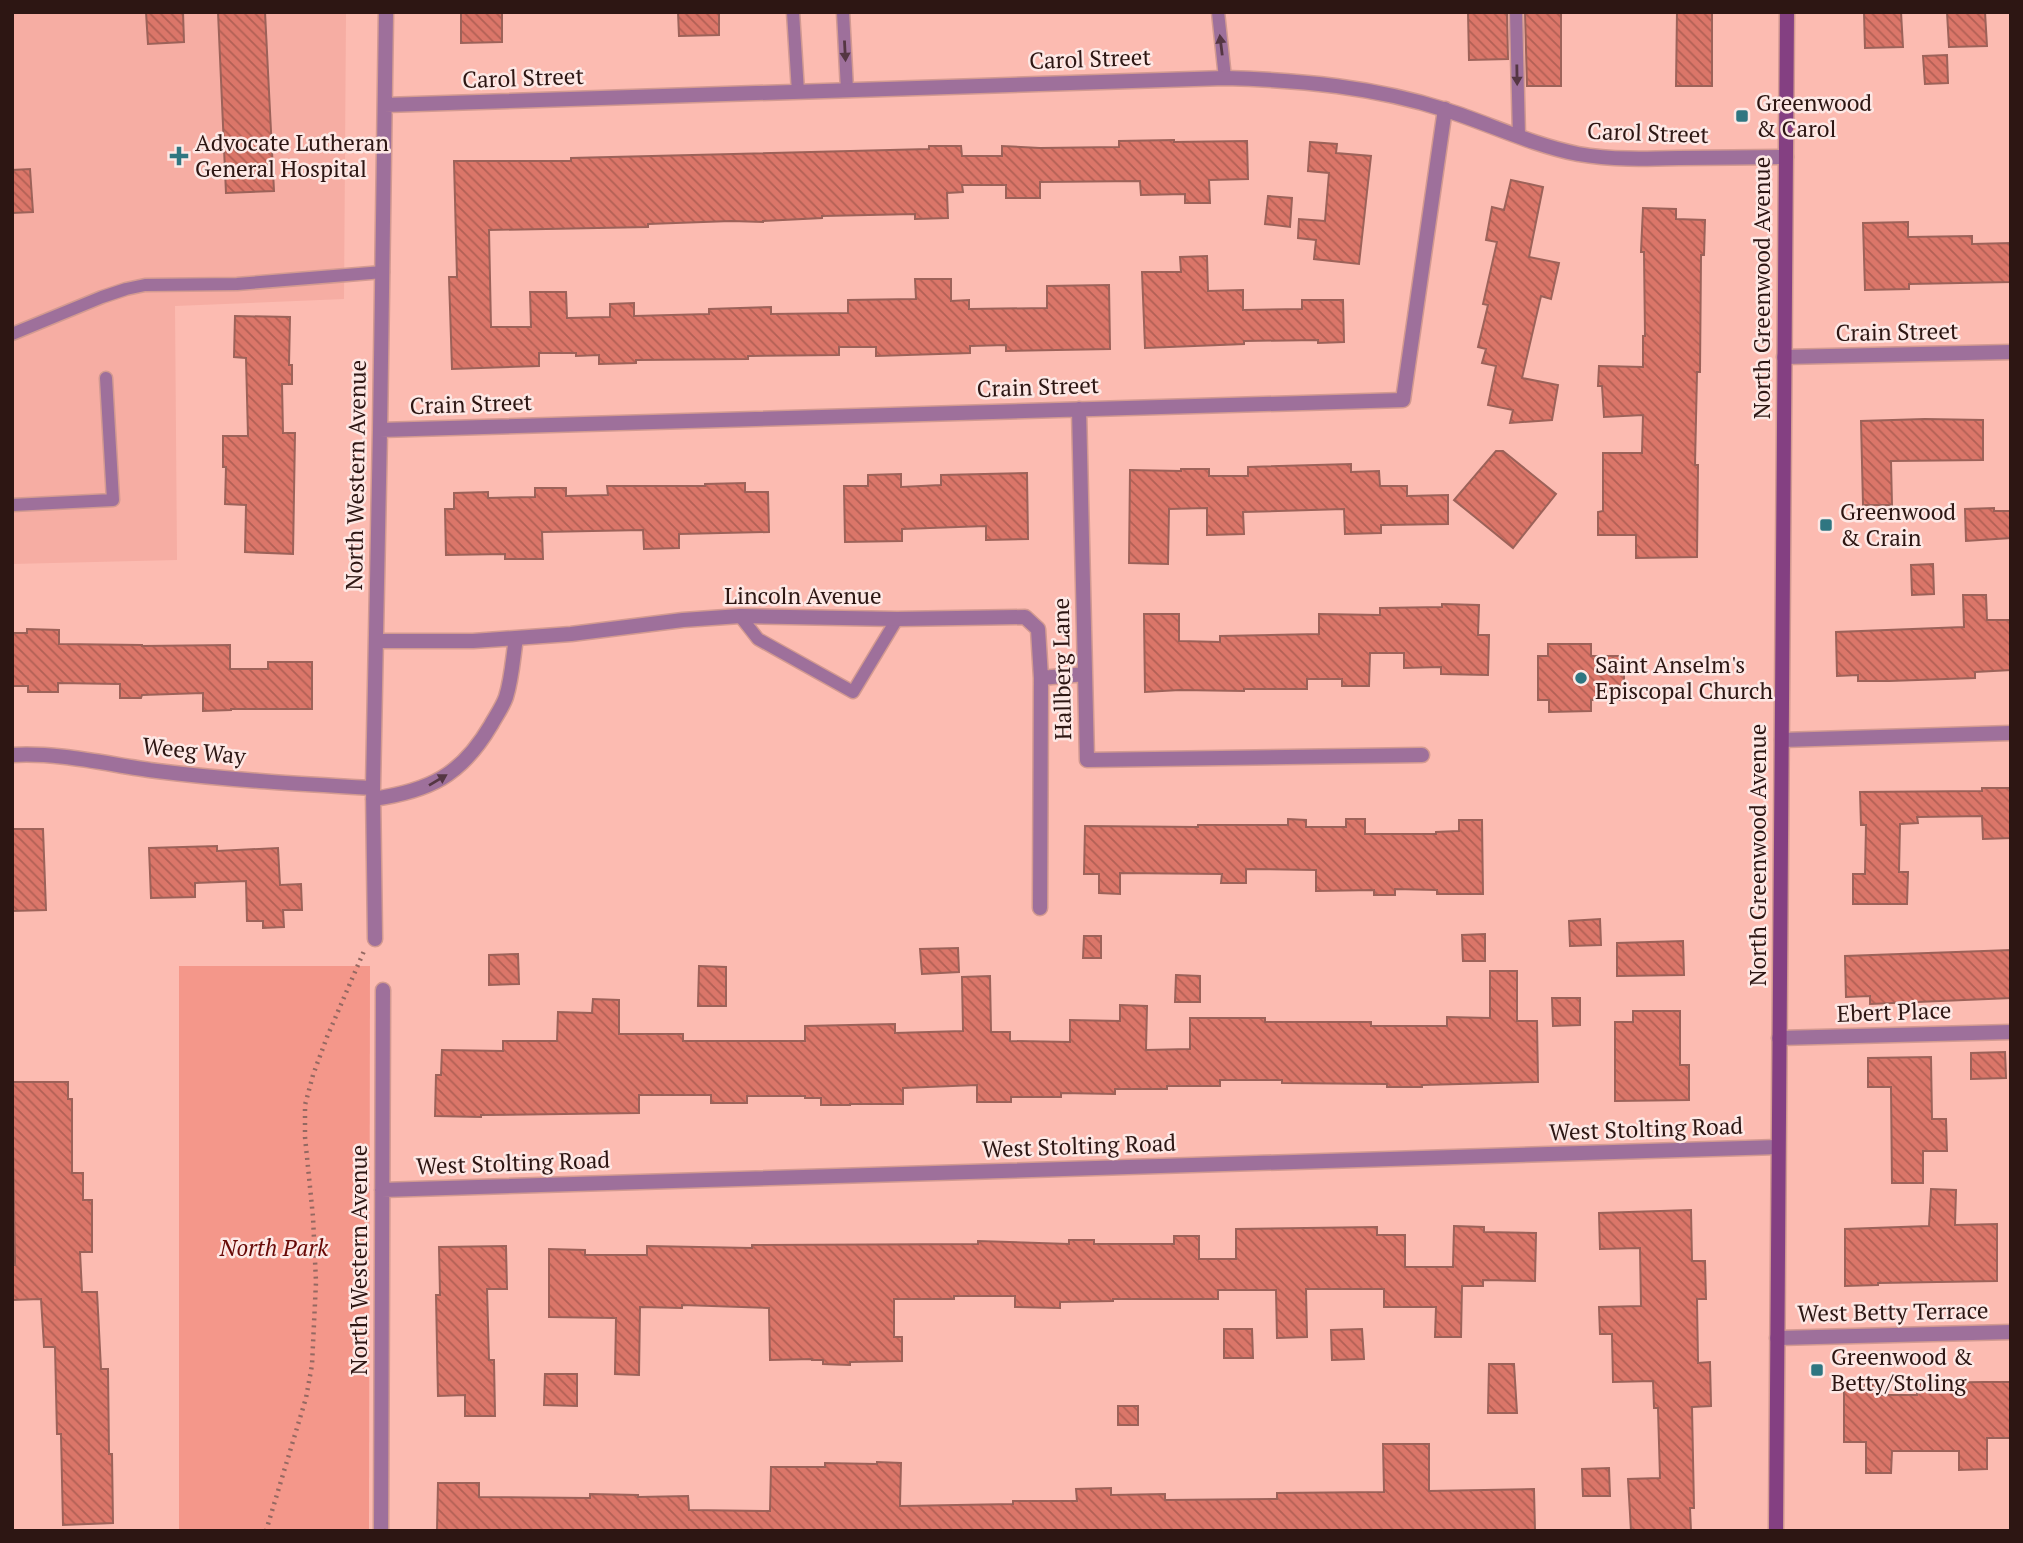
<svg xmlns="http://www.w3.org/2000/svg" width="2023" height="1543" font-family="'PT Serif',serif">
<defs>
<pattern id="building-back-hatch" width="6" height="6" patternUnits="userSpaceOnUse" patternTransform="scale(1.75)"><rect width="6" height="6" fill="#db7669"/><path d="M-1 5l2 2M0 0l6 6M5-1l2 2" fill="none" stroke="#b26055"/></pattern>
</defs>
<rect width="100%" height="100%" fill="#fcbbb1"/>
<!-- built -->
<path fill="#f6ada3" d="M 12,12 L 346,12 L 344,299 L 175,306 L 177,560 L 12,564 Z"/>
<!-- green -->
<path fill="#f4978a" d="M 179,966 L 370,966 L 369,1531 L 179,1531 Z"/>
<!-- building -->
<path fill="url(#building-back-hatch)" stroke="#9c6259" stroke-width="2" d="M 146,12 L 183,12 L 184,42 L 148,44 Z
M 218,12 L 265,12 L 274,191 L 226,193 Z
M 461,12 L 502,12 L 502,42 L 461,43 Z
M 678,12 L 719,12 L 719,35 L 679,36 Z
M 1468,12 L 1507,12 L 1508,59 L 1469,60 Z
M 1525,12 L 1561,12 L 1561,86 L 1527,86 Z
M 1677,12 L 1712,12 L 1712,86 L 1676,86 Z
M 1864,12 L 1901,12 L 1903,47 L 1865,48 Z
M 1947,12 L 1985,12 L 1987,46 L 1949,47 Z
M 1947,55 L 1948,83 L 1925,84 L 1923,56 Z
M 1174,140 L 1174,142 L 1247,141 L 1248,179 L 1209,180 L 1210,203 L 1185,203 L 1185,194 L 1141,195 L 1140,181 L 1040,182 L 1040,198 L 1006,198 L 1006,185 L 962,185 L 963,192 L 947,193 L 948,218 L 915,219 L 915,214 L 822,216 L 822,218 L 763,221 L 763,222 L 731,221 L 648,224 L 648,227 L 489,230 L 491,327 L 531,327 L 530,292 L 566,292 L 567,318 L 610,317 L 610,304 L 634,303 L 634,316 L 709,314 L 709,309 L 771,307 L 771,314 L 848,313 L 848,300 L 916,299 L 915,279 L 951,279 L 951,301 L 969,300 L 969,309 L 1047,308 L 1047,286 L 1109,285 L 1110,349 L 1006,351 L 1006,345 L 970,346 L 970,353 L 876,356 L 876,347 L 839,347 L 839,355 L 748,356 L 748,359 L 636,360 L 636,363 L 599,364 L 599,355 L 576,356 L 576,353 L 539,353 L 539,366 L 452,369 L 449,277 L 457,277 L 454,161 L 571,161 L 571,158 L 929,149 L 929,146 L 961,146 L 962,156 L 1002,156 L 1002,146 L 1040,148 L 1119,147 L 1119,141 Z
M 1310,142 L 1337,144 L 1336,153 L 1371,156 L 1359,264 L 1314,259 L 1316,240 L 1298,238 L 1299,219 L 1325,221 L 1329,173 L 1308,171 Z
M 30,169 L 33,212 L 12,213 L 12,170 Z
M 1511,180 L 1543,187 L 1529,257 L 1559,263 L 1551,299 L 1541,296 L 1522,378 L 1558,385 L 1552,420 L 1510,423 L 1513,410 L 1488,405 L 1496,366 L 1482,363 L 1486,349 L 1478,347 L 1488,305 L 1483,304 L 1497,242 L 1486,240 L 1492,207 L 1504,210 Z
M 1268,196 L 1292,198 L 1290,227 L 1265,224 Z
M 1643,208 L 1676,209 L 1676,219 L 1705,220 L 1704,255 L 1701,255 L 1700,372 L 1697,372 L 1695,465 L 1698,465 L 1697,557 L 1636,558 L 1636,535 L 1598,535 L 1598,512 L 1603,511 L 1603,453 L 1642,453 L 1643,415 L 1604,417 L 1602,386 L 1598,386 L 1599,366 L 1643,367 L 1643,336 L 1645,336 L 1644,252 L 1641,252 Z
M 1908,222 L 1908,237 L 1972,236 L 1972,244 L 2011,243 L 2011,282 L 1909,284 L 1909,289 L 1865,290 L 1863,223 Z
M 1207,256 L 1208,291 L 1243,290 L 1243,310 L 1302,309 L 1302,300 L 1343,300 L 1344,342 L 1318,343 L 1318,340 L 1244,341 L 1244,344 L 1145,348 L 1142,272 L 1181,272 L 1180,257 Z
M 235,316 L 290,317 L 289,365 L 292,365 L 292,384 L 282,384 L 283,433 L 295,433 L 293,554 L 245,552 L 246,505 L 225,504 L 226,467 L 223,467 L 223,436 L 248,436 L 246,358 L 234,357 Z
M 1925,419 L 1983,420 L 1983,460 L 1891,461 L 1892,505 L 1863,505 L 1861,421 Z
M 1496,451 L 1503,451 L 1556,494 L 1513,548 L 1454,500 Z
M 1351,464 L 1351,472 L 1379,471 L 1380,486 L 1407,486 L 1407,496 L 1448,495 L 1448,524 L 1381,525 L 1381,533 L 1345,534 L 1344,509 L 1243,512 L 1244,534 L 1207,535 L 1207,508 L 1169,509 L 1168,564 L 1129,563 L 1130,470 L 1181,471 L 1181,469 L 1209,469 L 1209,476 L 1248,476 L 1248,467 Z
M 1027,473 L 1028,539 L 986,540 L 986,526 L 902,529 L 902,541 L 845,542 L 844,486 L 868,486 L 868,475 L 901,474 L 901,487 L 941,485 L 941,475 Z
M 745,483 L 745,492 L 768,492 L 769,532 L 679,534 L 679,548 L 644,549 L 643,530 L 542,532 L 543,559 L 505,559 L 505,554 L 446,555 L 445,509 L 454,509 L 454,493 L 488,492 L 488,498 L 535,497 L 535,488 L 566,488 L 566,496 L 608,495 L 607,486 L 705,486 L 705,484 Z
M 1994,508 L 1994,511 L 2011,511 L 2011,538 L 1966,541 L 1965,509 Z
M 1933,564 L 1934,594 L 1912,595 L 1911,565 Z
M 1963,595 L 1986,595 L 1987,620 L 2011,620 L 2011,670 L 1975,672 L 1975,678 L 1889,681 L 1858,681 L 1858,675 L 1837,676 L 1836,632 L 1964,627 Z
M 1442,604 L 1479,605 L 1478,635 L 1489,635 L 1488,675 L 1441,674 L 1441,667 L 1404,668 L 1404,653 L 1370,653 L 1369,686 L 1342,686 L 1342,679 L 1307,679 L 1307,689 L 1244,689 L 1244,691 L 1180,690 L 1145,692 L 1144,614 L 1179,614 L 1179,641 L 1220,642 L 1220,636 L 1319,634 L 1319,614 L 1380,615 L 1380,608 L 1442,607 Z
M 27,629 L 59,630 L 59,644 L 142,645 L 142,646 L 230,645 L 230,669 L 268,669 L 268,662 L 312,662 L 312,709 L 231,709 L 231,710 L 203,711 L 203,693 L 142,695 L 141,698 L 120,698 L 120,684 L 58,683 L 58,692 L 28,692 L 28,686 L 12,686 L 12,633 L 27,633 Z
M 1548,644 L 1591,644 L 1591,656 L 1624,656 L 1624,700 L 1591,700 L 1591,711 L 1549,712 L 1549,700 L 1538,700 L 1538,656 L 1548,656 Z
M 1982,788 L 2011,788 L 2011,838 L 1983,839 L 1982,816 L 1917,817 L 1918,823 L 1900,824 L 1899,872 L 1908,872 L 1907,904 L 1853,904 L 1853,874 L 1865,874 L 1866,825 L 1861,825 L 1860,792 L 1982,791 Z
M 1288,819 L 1306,820 L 1306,827 L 1346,827 L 1346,819 L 1365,819 L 1365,834 L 1436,834 L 1436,832 L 1459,831 L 1459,820 L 1482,820 L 1483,894 L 1437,894 L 1437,890 L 1395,889 L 1395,895 L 1374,895 L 1374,890 L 1316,891 L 1316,870 L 1246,869 L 1246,883 L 1221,883 L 1222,874 L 1120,873 L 1120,894 L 1099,893 L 1099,874 L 1084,874 L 1085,826 L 1198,827 L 1198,825 L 1288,825 Z
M 12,829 L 43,829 L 46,910 L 12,911 Z
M 217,846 L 217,851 L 278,848 L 280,885 L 301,884 L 302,910 L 283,910 L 284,927 L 263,928 L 263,921 L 247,921 L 246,881 L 195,883 L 195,897 L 151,898 L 149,848 Z
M 1600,919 L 1601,945 L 1570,946 L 1569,921 Z
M 1485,934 L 1485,961 L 1463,961 L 1462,935 Z
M 1084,936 L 1101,936 L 1101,958 L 1083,958 Z
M 1683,941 L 1684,975 L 1617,976 L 1617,943 Z
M 958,948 L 959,972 L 922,974 L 920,949 Z
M 2011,950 L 2011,998 L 1870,1004 L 1870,996 L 1846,997 L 1845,956 Z
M 518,954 L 519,984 L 489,985 L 489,955 Z
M 699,966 L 726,967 L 726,1006 L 698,1006 Z
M 1490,971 L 1517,971 L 1517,1021 L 1537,1021 L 1538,1082 L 1422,1085 L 1422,1087 L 1387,1087 L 1387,1084 L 1282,1083 L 1282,1080 L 1220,1080 L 1220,1086 L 1167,1086 L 1167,1089 L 1115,1089 L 1115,1094 L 1061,1093 L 1061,1097 L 1011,1097 L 1011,1102 L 977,1102 L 977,1085 L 903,1088 L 903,1104 L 850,1104 L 850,1105 L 821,1105 L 821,1098 L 805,1098 L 805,1096 L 747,1096 L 747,1103 L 711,1103 L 711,1095 L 639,1095 L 639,1113 L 481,1115 L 481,1117 L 435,1116 L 436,1075 L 441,1075 L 442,1050 L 503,1051 L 503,1041 L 557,1041 L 558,1012 L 592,1013 L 593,999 L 619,1000 L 619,1034 L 683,1034 L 683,1041 L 805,1041 L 805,1026 L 895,1024 L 895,1033 L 963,1031 L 962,977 L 990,976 L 991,1032 L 1010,1032 L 1010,1041 L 1070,1042 L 1070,1020 L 1120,1021 L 1120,1005 L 1147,1006 L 1146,1050 L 1190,1049 L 1190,1018 L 1265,1018 L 1265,1022 L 1371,1022 L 1371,1026 L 1447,1026 L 1447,1017 L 1490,1018 Z
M 1176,975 L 1200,976 L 1200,1002 L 1175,1002 Z
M 1552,998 L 1580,998 L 1580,1025 L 1553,1026 Z
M 1633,1011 L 1680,1011 L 1680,1065 L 1689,1065 L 1689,1100 L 1615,1101 L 1615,1022 L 1633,1022 Z
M 2005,1052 L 2006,1078 L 1971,1079 L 1971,1053 Z
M 1931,1057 L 1932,1119 L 1946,1119 L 1947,1151 L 1923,1151 L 1923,1183 L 1892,1183 L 1891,1087 L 1868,1087 L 1868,1058 Z
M 12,1082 L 68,1082 L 68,1099 L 72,1099 L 72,1173 L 83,1173 L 83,1200 L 92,1200 L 92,1252 L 80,1252 L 82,1292 L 97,1292 L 101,1369 L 108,1369 L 109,1454 L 112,1454 L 113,1523 L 63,1525 L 61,1434 L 57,1434 L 55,1347 L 44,1347 L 41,1299 L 12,1300 L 12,1265 L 15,1265 Z
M 1931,1189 L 1956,1190 L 1955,1225 L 1997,1224 L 1997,1281 L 1878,1283 L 1878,1285 L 1845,1286 L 1845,1229 L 1929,1226 Z
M 1691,1210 L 1692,1261 L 1705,1261 L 1706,1299 L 1697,1299 L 1698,1363 L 1710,1362 L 1711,1406 L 1692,1407 L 1694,1508 L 1690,1508 L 1691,1531 L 1631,1531 L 1628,1479 L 1660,1478 L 1658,1408 L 1654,1408 L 1653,1381 L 1613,1382 L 1612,1334 L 1600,1334 L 1599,1307 L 1641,1306 L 1640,1248 L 1600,1249 L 1599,1213 Z
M 1454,1226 L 1484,1227 L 1484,1232 L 1536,1233 L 1535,1281 L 1483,1280 L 1483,1286 L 1462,1286 L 1461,1337 L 1435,1337 L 1436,1307 L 1384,1307 L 1384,1289 L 1306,1289 L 1307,1337 L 1277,1338 L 1276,1290 L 1218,1290 L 1218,1299 L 1113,1299 L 1113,1301 L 1060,1302 L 1060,1308 L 1015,1307 L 1015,1296 L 954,1296 L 954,1299 L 894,1299 L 894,1337 L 902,1337 L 902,1361 L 850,1362 L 850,1365 L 823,1364 L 823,1360 L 812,1360 L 812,1359 L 770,1360 L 769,1308 L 682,1305 L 682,1308 L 640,1307 L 639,1375 L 615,1374 L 616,1318 L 549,1317 L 549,1249 L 585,1250 L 585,1255 L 647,1255 L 647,1246 L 752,1248 L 752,1245 L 978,1244 L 978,1241 L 1069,1244 L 1069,1240 L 1094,1240 L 1094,1244 L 1174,1244 L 1174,1236 L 1199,1236 L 1199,1259 L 1236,1259 L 1236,1229 L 1377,1227 L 1377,1235 L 1405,1235 L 1405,1267 L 1453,1267 Z
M 506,1246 L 507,1289 L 487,1289 L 489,1360 L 494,1360 L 495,1416 L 465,1416 L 465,1395 L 438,1396 L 436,1295 L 440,1295 L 439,1247 Z
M 1224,1329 L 1252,1329 L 1253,1358 L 1224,1358 Z
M 1362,1329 L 1364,1359 L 1332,1360 L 1331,1330 Z
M 1489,1364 L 1514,1364 L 1517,1413 L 1488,1413 Z
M 545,1374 L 577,1374 L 577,1406 L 544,1405 Z
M 1984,1382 L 2011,1382 L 2011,1438 L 1987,1438 L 1987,1469 L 1959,1470 L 1959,1451 L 1892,1451 L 1891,1473 L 1866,1473 L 1866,1442 L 1844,1442 L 1844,1385 L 1876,1385 L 1876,1395 L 1917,1395 L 1917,1383 Z
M 1118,1406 L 1138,1406 L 1138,1425 L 1118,1425 Z
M 1383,1444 L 1429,1444 L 1429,1491 L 1534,1489 L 1535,1531 L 437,1531 L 438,1483 L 479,1483 L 479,1497 L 590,1498 L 590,1494 L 638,1495 L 638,1497 L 688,1496 L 689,1510 L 770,1511 L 771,1467 L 825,1467 L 825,1463 L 877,1464 L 877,1462 L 901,1463 L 900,1506 L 1013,1504 L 1013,1501 L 1077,1501 L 1076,1489 L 1111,1488 L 1111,1495 L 1165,1494 L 1165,1500 L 1277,1499 L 1277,1493 L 1384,1492 Z
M 1609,1468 L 1610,1496 L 1583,1496 L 1582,1469 Z"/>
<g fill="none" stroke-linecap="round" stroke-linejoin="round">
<defs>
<path id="service" d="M 793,12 L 798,92
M 843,12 L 847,90
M 1218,12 L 1225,78
M 1516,12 L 1519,137
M 12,334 L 102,297 L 126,289 L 145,285 L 237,284 L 383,272
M 12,505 L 113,500 L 106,378
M 740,616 L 758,639 L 853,692 L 897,619"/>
<path id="minor" d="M 385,105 L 1225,78 C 1300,80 1375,87 1446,110 C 1490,124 1532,145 1578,154 C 1612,160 1645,159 1679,158 C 1715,158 1750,157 1786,157
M 1784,357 L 2011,352
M 1079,409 L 1087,760 L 1422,755
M 380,430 L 1403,400 L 1445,109
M 376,641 L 473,641 L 571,634 L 683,620 L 740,616 L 897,619 L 1025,617 L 1038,629 L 1041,678 L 1040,908
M 1041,678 L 1085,674
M 1782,740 L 2011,733
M 12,755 C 60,752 110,765 157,771 C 229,780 301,784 373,788
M 373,799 C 429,791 461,776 491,725 C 496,716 503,706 506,697 C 512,678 513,657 516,638
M 375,939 L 373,788 L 380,430 L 386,12
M 1779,1038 L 2011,1032
M 382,1190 L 1778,1147
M 1777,1338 L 2011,1332
M 381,1531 L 383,990"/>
<path id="secondary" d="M 1776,1531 L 1787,12"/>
</defs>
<!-- service casing -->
<use href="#service" stroke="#d39a91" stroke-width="15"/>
<!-- minor casing -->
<use href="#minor" stroke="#d39a91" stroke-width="17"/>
<!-- secondary casing -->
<use href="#secondary" stroke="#d39a91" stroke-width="17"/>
<!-- path -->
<path stroke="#946861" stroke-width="4.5" stroke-dasharray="2 5" stroke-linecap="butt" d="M 266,1531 L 306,1398 L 312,1365 L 316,1282 L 313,1217 L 305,1137 L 305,1105 L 313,1075 L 327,1037 L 364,951"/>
<!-- service -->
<use href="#service" stroke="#9e709b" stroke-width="12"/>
<!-- minor -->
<use href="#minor" stroke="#9e709b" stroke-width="14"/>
<!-- secondary -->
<use href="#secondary" stroke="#844082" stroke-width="14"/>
</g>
<!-- one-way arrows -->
<defs><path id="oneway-solid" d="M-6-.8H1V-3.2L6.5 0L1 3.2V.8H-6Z" transform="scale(1.75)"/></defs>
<g fill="#553643">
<use href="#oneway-solid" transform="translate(1221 45) rotate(-97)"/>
<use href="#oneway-solid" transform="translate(845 51) rotate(87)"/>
<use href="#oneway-solid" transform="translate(1517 75) rotate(89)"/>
<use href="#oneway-solid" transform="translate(438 780) rotate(-31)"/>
</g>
<!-- markers -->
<g fill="#2f7681" stroke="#fde8e5" stroke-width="2.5">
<rect x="1735" y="109" width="14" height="14" rx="3.5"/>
<path d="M175.5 145.5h7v7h7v7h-7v7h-7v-7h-7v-7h7z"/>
<rect x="1819" y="518" width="14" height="14" rx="3.5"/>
<circle cx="1581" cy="678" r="7"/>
<rect x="1810" y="1363" width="14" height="14" rx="3.5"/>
</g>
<g text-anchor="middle" stroke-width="5" stroke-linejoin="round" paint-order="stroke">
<!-- street labels -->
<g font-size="23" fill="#2d1613" stroke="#fde8e5">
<text transform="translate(1090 59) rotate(-2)" y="8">Carol Street</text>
<text transform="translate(523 78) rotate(-2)" y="8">Carol Street</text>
<text transform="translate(1648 133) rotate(2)" y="8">Carol Street</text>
<text transform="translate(1762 288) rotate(-90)" y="8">North Greenwood Avenue</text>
<text transform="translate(1897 332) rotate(-1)" y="8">Crain Street</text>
<text transform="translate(1038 387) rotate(-2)" y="8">Crain Street</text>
<text transform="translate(471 404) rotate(-2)" y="8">Crain Street</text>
<text transform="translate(356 475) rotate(-89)" y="8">North Western Avenue</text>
<text x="803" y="604">Lincoln Avenue</text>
<text transform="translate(1062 669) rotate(-91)" y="8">Hallberg Lane</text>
<text transform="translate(194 751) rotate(6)" y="8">Weeg Way</text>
<text transform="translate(1758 855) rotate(-90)" y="8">North Greenwood Avenue</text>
<text transform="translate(1894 1012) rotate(-2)" y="8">Ebert Place</text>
<text transform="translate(1646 1129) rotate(-2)" y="8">West Stolting Road</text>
<text transform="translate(1079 1146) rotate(-2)" y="8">West Stolting Road</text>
<text transform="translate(513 1163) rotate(-2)" y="8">West Stolting Road</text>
<text transform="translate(359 1260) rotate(-90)" y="8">North Western Avenue</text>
<text transform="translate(1893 1312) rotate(-1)" y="8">West Betty Terrace</text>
</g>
<!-- poi labels -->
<g font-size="23" fill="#2d1613" stroke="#fde8e5" text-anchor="start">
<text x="1756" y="111">Greenwood<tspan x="1756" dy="26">&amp; Carol</tspan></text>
<text x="195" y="151">Advocate Lutheran<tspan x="195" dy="26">General Hospital</tspan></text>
<text x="1840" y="520">Greenwood<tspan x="1840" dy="26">&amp; Crain</tspan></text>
<text x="1595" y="673">Saint Anselm's<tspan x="1595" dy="26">Episcopal Church</tspan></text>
<text x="1831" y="1365">Greenwood &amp;<tspan x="1831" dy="26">Betty/Stoling</tspan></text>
</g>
<!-- park labels -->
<g font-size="23" font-style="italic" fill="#670906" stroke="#fde8e5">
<text x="274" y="1256">North Park</text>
</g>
</g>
<!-- border -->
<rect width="2023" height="1543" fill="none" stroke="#2d1613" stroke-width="28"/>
</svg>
